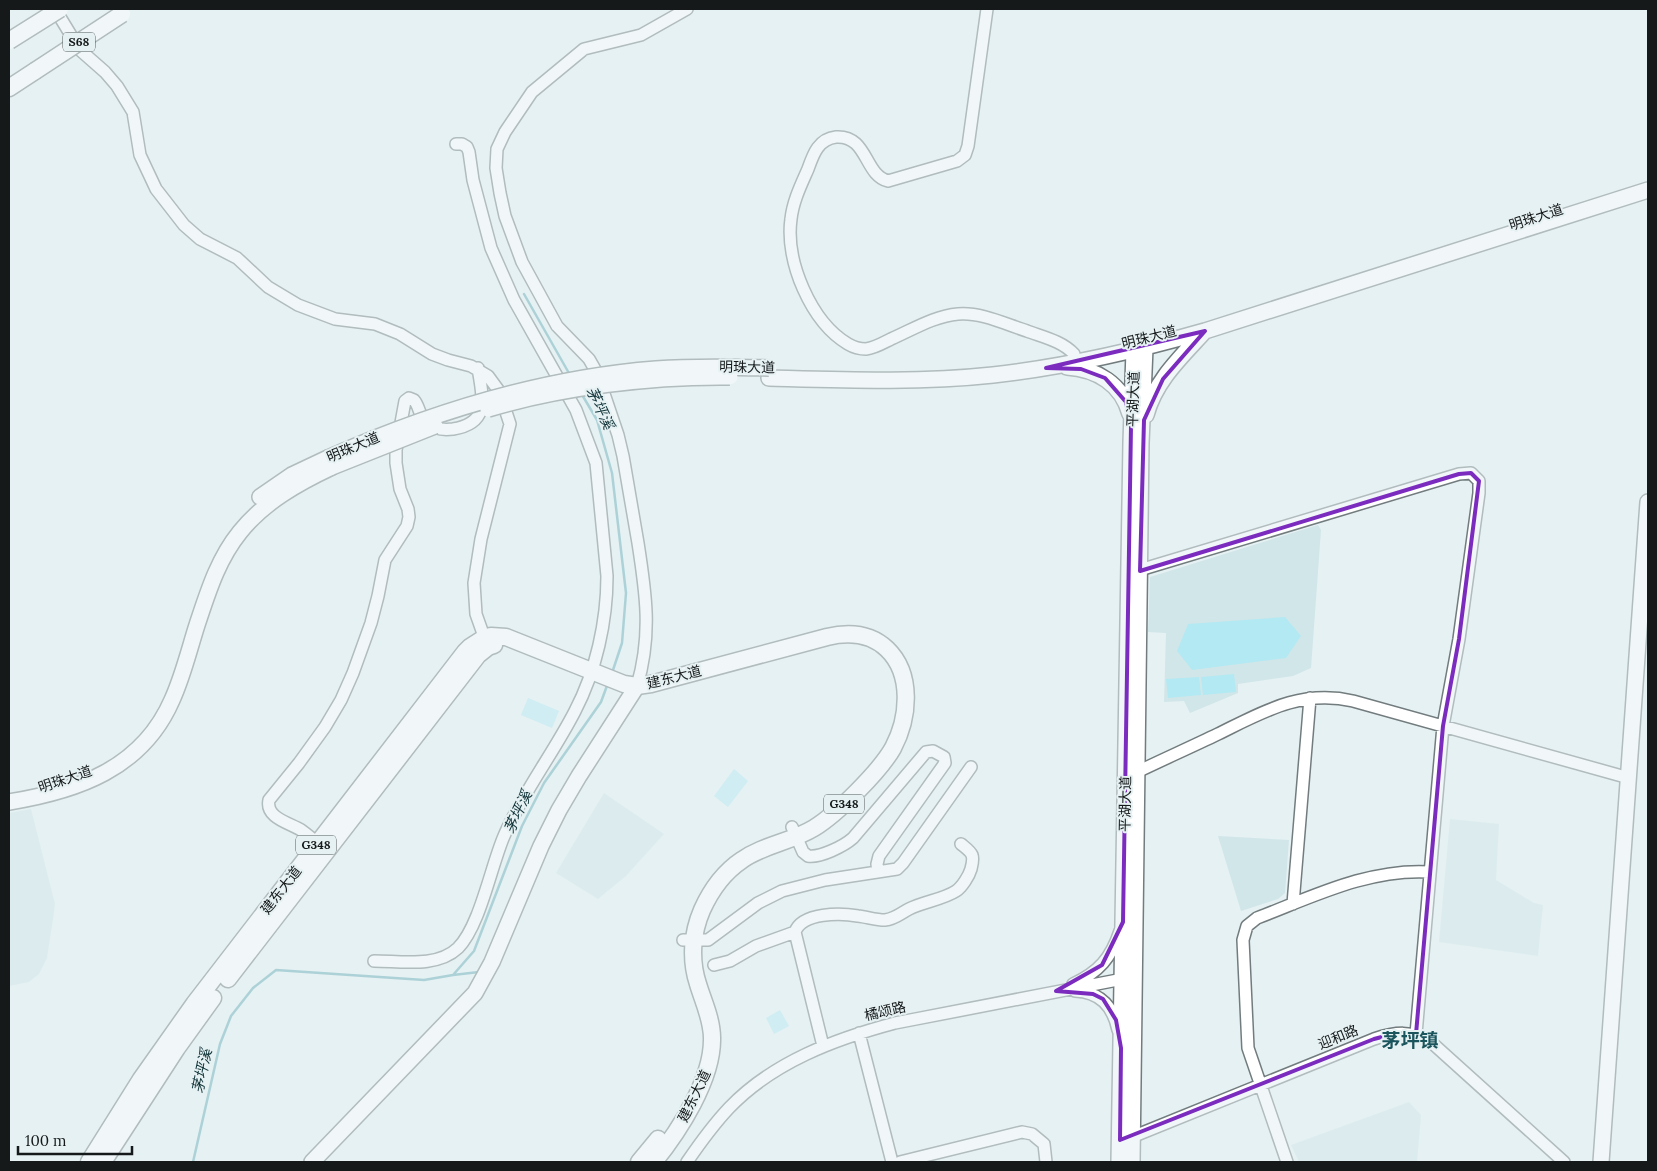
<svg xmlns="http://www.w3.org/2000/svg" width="1657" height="1171" font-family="Lora,'Noto Sans SC',serif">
<rect width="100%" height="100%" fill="#e6f1f3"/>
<!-- built -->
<path fill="#d1e6e9" d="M 1318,525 L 1321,530 L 1311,668 L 1293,676 L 1238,684 L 1238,693 L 1190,713 L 1184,701 L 1164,702 L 1166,633 L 1148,632 L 1150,577 Z
M 604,793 L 664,834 L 626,876 L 598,899 L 556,873 Z
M 31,809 L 55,904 L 53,919 L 47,958 L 39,974 L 29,982 L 9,986 L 9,813 Z
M 1450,819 L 1499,824 L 1496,880 L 1534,903 L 1543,905 L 1538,956 L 1439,942 Z
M 1218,836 L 1289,840 L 1285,893 L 1278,899 L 1241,911 Z
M 1409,1102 L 1421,1115 L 1417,1162 L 1299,1162 L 1291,1145 Z"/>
<!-- green -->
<path fill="#b3e9f2" d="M 1285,617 L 1301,636 L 1286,658 L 1192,670 L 1177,651 L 1188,624 Z
M 1234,674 L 1236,692 L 1203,695 L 1201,677 Z
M 1199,677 L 1201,695 L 1168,698 L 1166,679 Z
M 528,698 L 559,711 L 552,728 L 521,715 Z
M 734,769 L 748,781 L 728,807 L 714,796 Z
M 780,1010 L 789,1026 L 774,1034 L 766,1018 Z"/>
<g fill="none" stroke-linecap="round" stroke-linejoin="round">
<!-- stream -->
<path stroke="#66acb7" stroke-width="2.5" d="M 524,294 L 570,375
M 581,393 L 597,420 L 612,473 L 626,593 L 622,643 L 612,673
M 453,975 L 479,972
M 193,1162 L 220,1044 L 231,1016 L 253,988 L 276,970 L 424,980 L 453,975 L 474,951 L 522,826 L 544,783 L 601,702 L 608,683"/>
<defs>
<path id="minor" d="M 55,9 L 80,50 L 105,72 L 117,86 L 133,112 L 140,155 L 156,189 L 184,225 L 200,239 L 237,258 L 268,287 L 298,305 L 335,319 L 375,324 L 400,334 L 432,354 L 448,360 L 471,366 L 488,376 L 499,391 L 510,424 L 481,539 L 474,583 L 476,614 L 487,645
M 987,9 L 968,146 L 965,155 L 957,161 L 888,181 C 864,175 868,135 836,137 C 818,139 813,155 808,169 C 801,185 793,201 791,219 C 785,261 811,322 848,344 C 853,347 860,349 866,349 C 875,348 883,343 891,339 C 912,330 934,316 958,314 C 981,312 1005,324 1027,331 C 1043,337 1062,341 1074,354
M 1133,572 L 1459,474 L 1471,473 L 1479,481 L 1479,493 L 1459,639 L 1443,726 L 1416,1034
M 637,686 C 652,635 646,594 638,543 C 633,514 628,485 623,456 L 618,435 L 597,373 L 589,359 L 557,326 L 522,262 L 505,216 L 500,193 L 496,168 L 497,149 L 505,132 L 532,92 L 584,49 L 641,35 L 687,9
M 1130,773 L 1137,772 C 1164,759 1191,747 1218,734 C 1263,712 1301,689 1353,701 L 1629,778
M 792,827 L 803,852 L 808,856 C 820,858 844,846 853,838 L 926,752 L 933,751 L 944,757 L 945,763 L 879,856 L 877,864 L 878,872
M 322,847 C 315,841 308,835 301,830 C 290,823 265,818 269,800 L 299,763 L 325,727 L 341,700 L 353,673 L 371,623 L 378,596 L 385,560 L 407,526 L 409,517 L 408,509 L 400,489 L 396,463 L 396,450 L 405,401 L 409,398 L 414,400 C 420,407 419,417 427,423 C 434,429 445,430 453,429 C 492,423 482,395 478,368
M 1293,904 L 1310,698
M 795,932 L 823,1046
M 683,940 L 708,940 L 758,903 L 782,891 L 825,880 L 897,869 L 903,863 L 971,767
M 374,961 C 401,961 437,968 458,948 C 480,926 491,866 504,836 C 523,792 553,754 575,711 C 596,671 607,621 607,576 L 596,463 L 576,410 L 514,300 L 491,248 L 473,180 L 469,152 L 467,147 L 462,144 L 456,144
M 714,965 L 730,961 L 756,946 L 795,932 C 802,912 841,913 858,916 C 867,917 876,920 885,920 C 895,919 901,913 909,909 C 923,902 944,899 956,891 C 962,887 969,876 971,869 C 975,854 972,853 961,844
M 1073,984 C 1099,972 1111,958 1120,931
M 1075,991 C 1100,992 1113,1006 1118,1030
M 859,1033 L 892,1162
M 1127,1139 L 1374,1039 C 1395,1032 1412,1030 1431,1042 L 1564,1162
M 687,1162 C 700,1143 713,1125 729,1108 C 773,1062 835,1039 895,1023 L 1128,978
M 900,1162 L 1022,1132 L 1032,1134 L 1044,1144 L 1046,1162
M 1287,1162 L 1248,1048 L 1243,940 L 1247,926 L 1257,918 C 1312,897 1369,868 1430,872"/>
<path id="major" d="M 1067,367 C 1097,369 1122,384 1130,414
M 769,378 C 844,380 919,383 993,375 C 1065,367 1135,351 1205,331 L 1648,190
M 1146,415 C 1155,381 1181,357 1204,332
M 260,497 L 292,475 L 328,458
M 9,802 C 77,791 142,769 172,700 C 183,676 189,650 197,625 C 208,592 218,559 240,532 C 264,502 298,483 332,467
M 312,1162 L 475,993 L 492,962 L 541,846 L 559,810 L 579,776 L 637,686
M 1119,1162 L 1131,443 L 1134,350 L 1139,341 L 1145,348 L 1141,443 L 1132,1162
M 1601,1162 L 1648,502"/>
<path id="highway" d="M 9,88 L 35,71
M 228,979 L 478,655 L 488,647 L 494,645
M 89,1162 L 141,1079 L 194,1004 L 465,652 L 470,647 L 484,638 L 491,636 L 506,637 L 624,684 L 637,686 L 651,684 L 827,637 C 848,632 870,633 887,649 C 913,674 909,718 893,748 C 880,771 837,814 814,828 C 791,842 763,845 742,860 C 724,872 711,890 702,910 C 692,933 690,960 698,984 C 703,1001 712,1019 712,1038 C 713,1079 679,1131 654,1162
M 103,1162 L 177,1048 L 213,998
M 639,1162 L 658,1139"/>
</defs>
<!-- minor casing -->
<use href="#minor" stroke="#727c7e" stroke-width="14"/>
<!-- major casing -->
<use href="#major" stroke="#727c7e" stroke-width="18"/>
<!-- highway casing -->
<use href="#highway" stroke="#727c7e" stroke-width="19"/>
<!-- minor -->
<use href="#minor" stroke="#fff" stroke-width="11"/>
<!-- major -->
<use href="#major" stroke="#fff" stroke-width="15"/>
<!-- highway -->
<use href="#highway" stroke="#fff" stroke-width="16"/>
<defs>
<path id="major-bridge" d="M 488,409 C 562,387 653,376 730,377
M 328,458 C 432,412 541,378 656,369 C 694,366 732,367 769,368
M 332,467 L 435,426"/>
<path id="highway-bridge" d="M 9,41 L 60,9
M 35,71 L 122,14"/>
</defs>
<!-- major-bridge casing -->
<use href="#major-bridge" stroke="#727c7e" stroke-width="18" stroke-linecap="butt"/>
<!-- highway-bridge casing -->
<use href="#highway-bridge" stroke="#727c7e" stroke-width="19" stroke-linecap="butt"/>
<!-- major-bridge -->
<use href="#major-bridge" stroke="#fff" stroke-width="15"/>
<!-- highway-bridge -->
<use href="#highway-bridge" stroke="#fff" stroke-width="16"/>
</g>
<!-- marked area -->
<path d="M0 0H1657V1171H0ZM 1205,331 L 1163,379 L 1144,420 L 1140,571 L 1459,474 L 1471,473 L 1479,481 L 1459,639 L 1443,726 L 1416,1034 L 1397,1033 L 1374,1039 L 1120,1140 L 1121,1048 L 1116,1020 L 1103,999 L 1093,994 L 1056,991 L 1102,965 L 1123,922 L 1131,426 L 1126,402 L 1105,378 L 1081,369 L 1046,368 Z" fill="#e6f1f3" fill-opacity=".55" fill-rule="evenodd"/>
<path fill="none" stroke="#7b2cbf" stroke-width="4" stroke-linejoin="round" d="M 1205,331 L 1163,379 L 1144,420 L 1140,571 L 1459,474 L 1471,473 L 1479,481 L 1459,639 L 1443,726 L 1416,1034 L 1397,1033 L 1374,1039 L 1120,1140 L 1121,1048 L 1116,1020 L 1103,999 L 1093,994 L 1056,991 L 1102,965 L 1123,922 L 1131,426 L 1126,402 L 1105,378 L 1081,369 L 1046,368 Z"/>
<g text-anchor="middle" stroke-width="4" stroke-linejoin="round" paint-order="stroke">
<!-- shield labels -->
<g fill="#e6f1f3" stroke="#545a5a" stroke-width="1">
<rect x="63" y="32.5" width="32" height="19" rx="4"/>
<rect x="824" y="794.5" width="40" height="19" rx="4"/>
<rect x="296" y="835.5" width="40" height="19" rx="4"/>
</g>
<g font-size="12" font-weight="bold" fill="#151919">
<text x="79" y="46">S68</text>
<text x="844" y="808">G348</text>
<text x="316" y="849">G348</text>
</g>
<!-- street labels -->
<g font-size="14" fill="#151919" stroke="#e6f1f3">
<text transform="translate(1536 217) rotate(-18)" y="5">明珠大道</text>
<text transform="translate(1149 337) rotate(-14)" y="5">明珠大道</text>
<text transform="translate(747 367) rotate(1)" y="5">明珠大道</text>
<text transform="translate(1133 399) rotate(-88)" y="5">平湖大道</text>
<text transform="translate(353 447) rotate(-23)" y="5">明珠大道</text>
<text transform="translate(674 677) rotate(-14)" y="5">建东大道</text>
<text transform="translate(65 779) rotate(-19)" y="5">明珠大道</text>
<text transform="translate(1125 804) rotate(-89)" y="5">平湖大道</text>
<text transform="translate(281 890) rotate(-52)" y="5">建东大道</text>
<text transform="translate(885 1011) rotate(-13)" y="5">橘颂路</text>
<text transform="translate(1338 1037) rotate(-22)" y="5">迎和路</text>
<text transform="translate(694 1096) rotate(-64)" y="5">建东大道</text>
</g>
<!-- water labels -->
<g font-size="15" font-style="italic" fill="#12353a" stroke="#e6f1f3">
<text transform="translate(600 408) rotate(65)" y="5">茅坪溪</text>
<text transform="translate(518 812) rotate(-65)" y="5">茅坪溪</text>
<text transform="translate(202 1071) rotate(-78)" y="5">茅坪溪</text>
</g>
<!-- district labels -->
<g font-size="19" font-weight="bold" fill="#1a545c" stroke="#e6f1f3">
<text x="1410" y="1047">茅坪镇</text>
</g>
</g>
<!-- border -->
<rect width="1657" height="1171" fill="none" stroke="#151919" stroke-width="20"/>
<!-- scale -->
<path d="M18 1146v8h114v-8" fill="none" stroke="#151919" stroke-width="2.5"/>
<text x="25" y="1146" font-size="15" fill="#151919" stroke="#e6f1f3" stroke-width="4" paint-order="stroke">100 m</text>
</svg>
